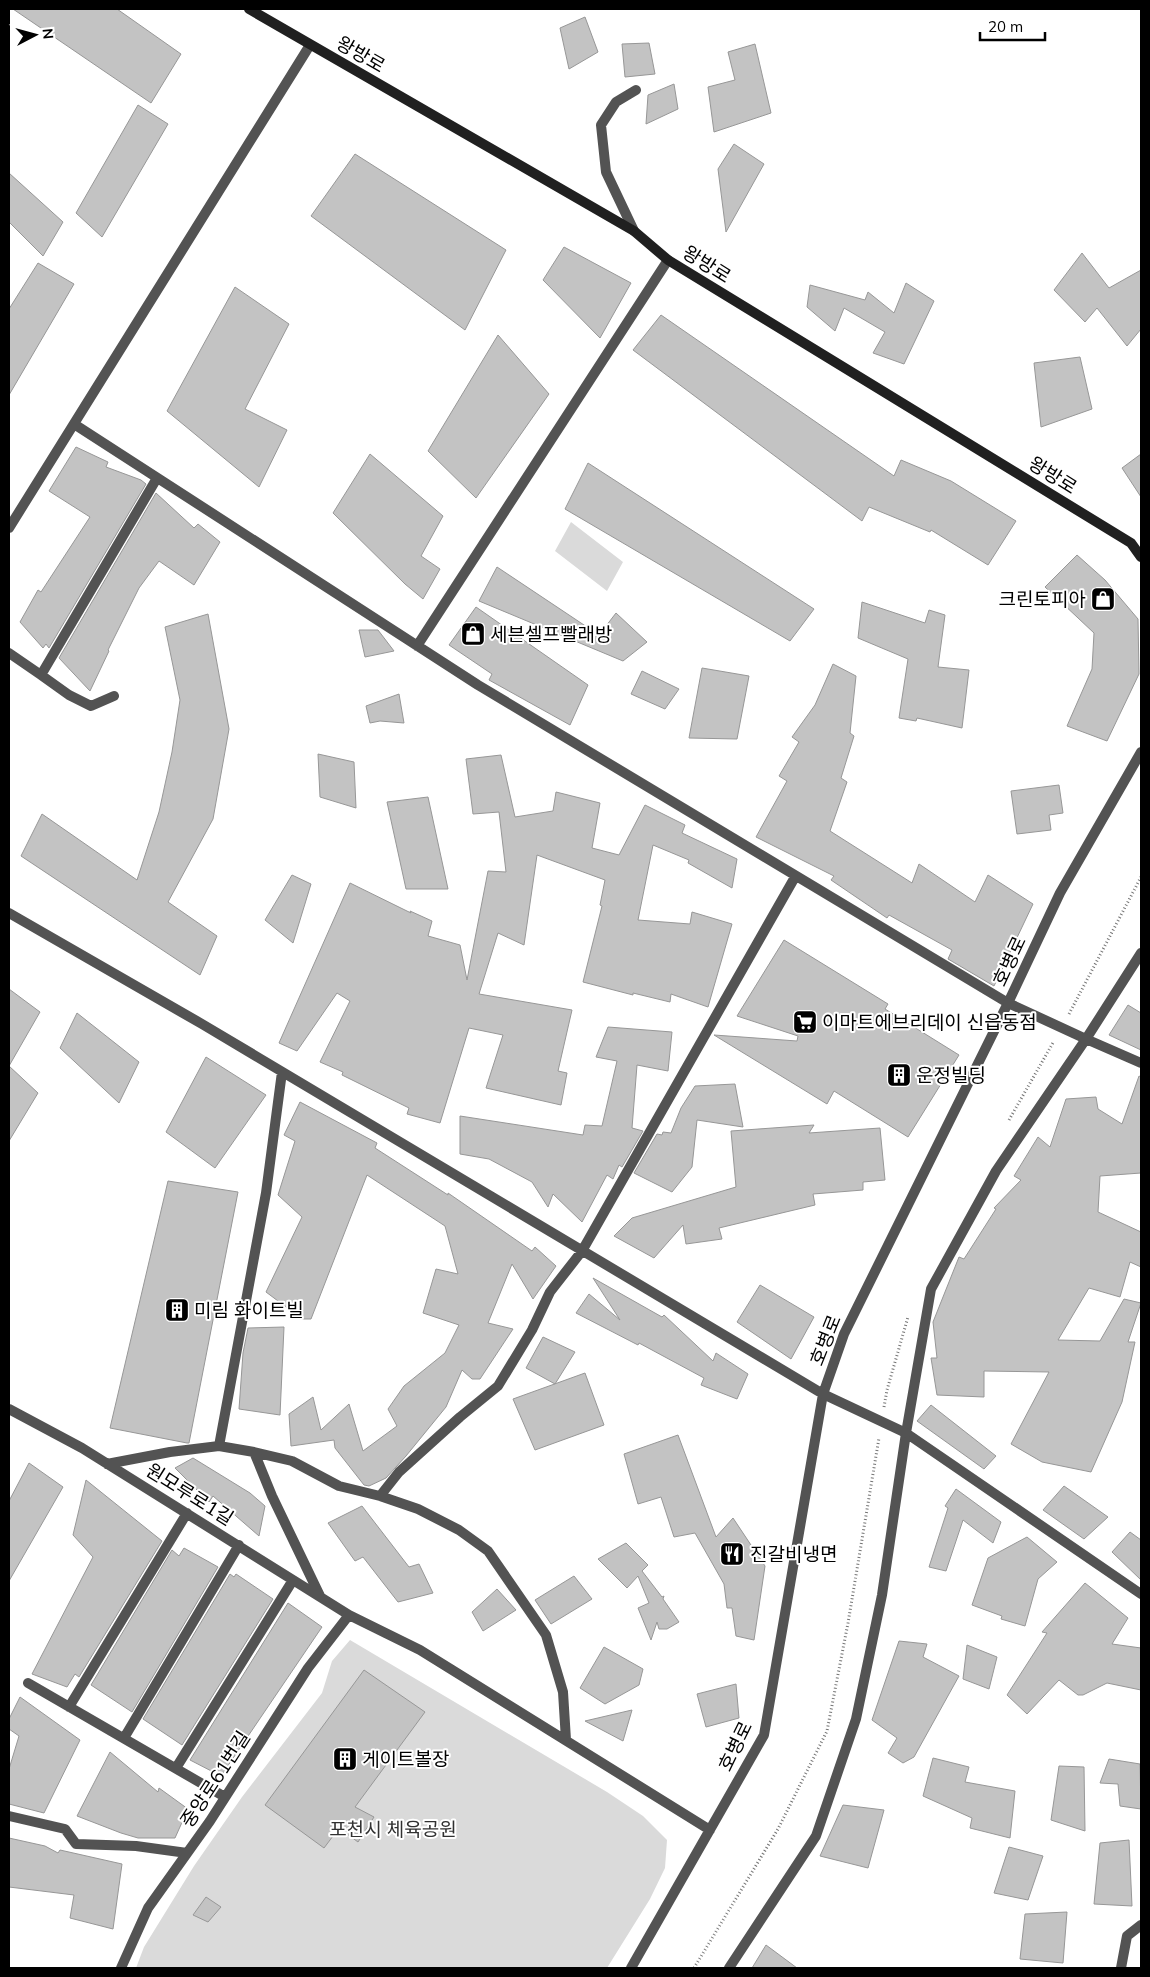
<svg xmlns="http://www.w3.org/2000/svg" width="1150" height="1977" font-family="Mulish,'Noto Sans KR',sans-serif">
<rect width="100%" height="100%" fill="#fff"/>
<!-- green -->
<path fill="#dadada" d="M 571,522 L 623,562 L 607,591 L 555,551 Z
M 350,1640 L 607,1792 L 643,1816 L 667,1840 L 665,1868 L 650,1899 L 607,1968 L 136,1968 L 144,1947 L 194,1866 L 242,1797 L 322,1693 L 332,1661 Z"/>
<!-- building -->
<path fill="#c3c3c3" stroke="#979797" d="M 13,9 L 117,9 L 181,54 L 151,103 Z
M 585,17 L 598,52 L 569,69 L 560,28 Z
M 649,43 L 655,74 L 625,77 L 622,44 Z
M 755,44 L 771,113 L 714,132 L 708,87 L 735,80 L 728,52 Z
M 674,84 L 678,109 L 646,124 L 648,95 Z
M 138,105 L 168,124 L 102,237 L 76,213 Z
M 734,144 L 764,164 L 726,232 L 718,169 Z
M 355,154 L 506,250 L 465,330 L 311,216 Z
M 9,173 L 63,222 L 43,256 L 9,222 Z
M 564,247 L 631,283 L 600,338 L 543,280 Z
M 1082,253 L 1109,288 L 1141,270 L 1141,329 L 1127,346 L 1097,308 L 1085,322 L 1054,290 Z
M 38,263 L 74,284 L 9,395 L 9,309 Z
M 906,283 L 934,301 L 904,364 L 873,353 L 885,332 L 844,308 L 835,331 L 807,307 L 810,285 L 865,300 L 868,292 L 894,313 Z
M 235,287 L 289,324 L 245,409 L 287,430 L 259,487 L 167,411 Z
M 661,315 L 894,476 L 901,460 L 951,481 L 1016,521 L 988,565 L 931,530 L 930,532 L 869,507 L 862,521 L 633,350 Z
M 498,335 L 549,394 L 476,498 L 428,451 Z
M 1080,357 L 1092,409 L 1041,427 L 1034,363 Z
M 76,447 L 108,462 L 106,467 L 141,480 L 146,484 L 49,648 L 46,644 L 43,648 L 20,622 L 38,590 L 41,592 L 90,517 L 49,491 Z
M 370,454 L 443,516 L 421,556 L 440,569 L 423,599 L 405,584 L 333,513 Z
M 1141,454 L 1141,497 L 1122,468 Z
M 588,463 L 814,609 L 790,641 L 565,509 Z
M 156,493 L 194,528 L 198,524 L 220,542 L 194,585 L 159,561 L 139,588 L 108,650 L 109,651 L 90,691 L 59,658 Z
M 1077,555 L 1105,580 L 1138,619 L 1139,674 L 1107,741 L 1067,726 L 1092,669 L 1094,633 L 1045,587 Z
M 497,567 L 599,635 L 616,613 L 647,642 L 623,661 L 479,601 Z
M 862,602 L 925,623 L 929,610 L 945,615 L 938,667 L 969,670 L 962,728 L 917,718 L 916,721 L 899,718 L 908,659 L 858,638 Z
M 476,607 L 588,685 L 570,725 L 489,680 L 492,674 L 449,645 Z
M 208,614 L 229,729 L 213,819 L 168,902 L 217,936 L 200,975 L 21,856 L 42,814 L 137,880 L 159,812 L 172,752 L 180,700 L 165,627 Z
M 359,630 L 378,630 L 394,651 L 365,657 Z
M 833,664 L 856,676 L 850,733 L 854,736 L 841,778 L 847,782 L 830,831 L 912,883 L 919,864 L 975,902 L 988,875 L 1033,904 L 994,986 L 948,959 L 952,950 L 889,915 L 887,918 L 831,880 L 834,876 L 756,837 L 787,781 L 779,776 L 799,742 L 792,737 L 815,705 Z
M 702,668 L 749,676 L 737,739 L 689,738 Z
M 642,671 L 679,689 L 665,709 L 631,694 Z
M 399,694 L 404,723 L 380,721 L 370,723 L 366,706 Z
M 318,754 L 354,762 L 356,808 L 320,797 Z
M 501,755 L 515,817 L 553,811 L 556,792 L 600,803 L 592,848 L 619,855 L 645,805 L 685,825 L 682,833 L 737,859 L 732,888 L 688,863 L 689,860 L 653,845 L 638,920 L 690,924 L 692,912 L 732,924 L 708,1007 L 671,994 L 670,1002 L 633,993 L 633,995 L 583,982 L 602,906 L 600,905 L 605,880 L 537,855 L 524,945 L 498,933 L 479,994 L 572,1010 L 558,1071 L 567,1073 L 561,1105 L 486,1088 L 503,1035 L 469,1028 L 440,1123 L 407,1114 L 409,1108 L 342,1075 L 343,1072 L 320,1062 L 350,1001 L 337,993 L 297,1051 L 279,1043 L 350,883 L 411,913 L 410,911 L 432,921 L 428,936 L 460,945 L 467,980 L 488,871 L 506,872 L 499,812 L 473,814 L 466,759 Z
M 1059,785 L 1063,813 L 1049,815 L 1051,830 L 1017,834 L 1011,791 Z
M 428,797 L 448,889 L 406,889 L 387,802 Z
M 292,875 L 311,884 L 293,943 L 265,920 Z
M 784,940 L 888,1004 L 885,1009 L 959,1055 L 908,1137 L 834,1091 L 827,1104 L 714,1035 L 797,1041 L 798,1036 L 737,1016 Z
M 9,989 L 40,1012 L 9,1066 L 38,1093 L 9,1141 Z
M 1128,1005 L 1141,1013 L 1141,1050 L 1109,1035 Z
M 77,1013 L 139,1062 L 119,1103 L 60,1048 Z
M 608,1027 L 672,1032 L 668,1071 L 637,1065 L 632,1128 L 643,1131 L 622,1167 L 619,1165 L 613,1179 L 607,1175 L 582,1222 L 553,1194 L 548,1207 L 532,1182 L 489,1159 L 460,1154 L 460,1116 L 583,1135 L 585,1125 L 602,1126 L 617,1061 L 596,1057 Z
M 206,1057 L 266,1095 L 215,1168 L 166,1132 Z
M 1139,1076 L 1141,1077 L 1141,1173 L 1100,1176 L 1098,1212 L 1141,1232 L 1141,1267 L 1130,1262 L 1120,1297 L 1089,1288 L 1058,1340 L 1100,1341 L 1124,1299 L 1141,1303 L 1128,1342 L 1135,1342 L 1122,1402 L 1091,1472 L 1042,1462 L 1011,1444 L 1049,1372 L 984,1371 L 984,1397 L 937,1395 L 931,1358 L 937,1358 L 933,1322 L 959,1257 L 964,1259 L 996,1209 L 994,1208 L 1021,1180 L 1014,1176 L 1038,1137 L 1050,1147 L 1066,1099 L 1096,1097 L 1098,1109 L 1122,1124 Z
M 735,1084 L 743,1127 L 697,1120 L 692,1167 L 672,1192 L 634,1173 L 657,1134 L 662,1135 L 663,1132 L 671,1133 L 681,1108 L 695,1086 Z
M 300,1102 L 377,1143 L 375,1148 L 448,1195 L 448,1193 L 532,1251 L 535,1247 L 556,1266 L 533,1299 L 512,1264 L 488,1323 L 513,1329 L 480,1379 L 472,1379 L 462,1370 L 446,1407 L 406,1456 L 386,1478 L 369,1486 L 364,1485 L 335,1448 L 334,1440 L 291,1446 L 289,1414 L 313,1397 L 321,1430 L 349,1404 L 363,1451 L 397,1426 L 388,1409 L 404,1386 L 445,1353 L 459,1325 L 423,1313 L 436,1269 L 458,1274 L 445,1226 L 367,1175 L 311,1319 L 302,1319 L 266,1292 L 302,1217 L 278,1195 L 295,1141 L 284,1135 Z
M 814,1125 L 809,1133 L 880,1128 L 885,1180 L 863,1182 L 863,1190 L 813,1194 L 815,1205 L 719,1228 L 722,1239 L 686,1244 L 683,1225 L 654,1258 L 614,1236 L 632,1218 L 736,1187 L 731,1131 Z
M 168,1181 L 238,1192 L 189,1443 L 187,1443 L 110,1428 Z
M 593,1278 L 662,1317 L 664,1315 L 713,1361 L 716,1353 L 748,1374 L 737,1399 L 701,1385 L 704,1378 L 639,1343 L 638,1345 L 576,1313 L 589,1294 L 620,1320 Z
M 760,1285 L 814,1317 L 791,1359 L 737,1322 Z
M 284,1327 L 280,1415 L 239,1409 L 243,1353 L 248,1328 Z
M 543,1337 L 575,1352 L 555,1384 L 526,1368 Z
M 585,1373 L 604,1425 L 535,1450 L 513,1399 Z
M 931,1405 L 996,1456 L 984,1469 L 917,1421 Z
M 678,1435 L 716,1537 L 733,1518 L 765,1566 L 754,1640 L 736,1636 L 732,1608 L 727,1608 L 724,1584 L 695,1533 L 674,1537 L 661,1497 L 638,1504 L 624,1454 Z
M 193,1458 L 250,1493 L 265,1506 L 259,1536 L 213,1496 L 209,1502 L 175,1468 Z
M 29,1463 L 63,1487 L 9,1581 L 9,1501 Z
M 86,1480 L 162,1541 L 79,1677 L 75,1674 L 67,1687 L 32,1674 L 93,1557 L 73,1535 Z
M 1064,1486 L 1108,1517 L 1084,1539 L 1043,1510 Z
M 956,1489 L 1001,1522 L 993,1543 L 963,1520 L 946,1571 L 929,1567 L 948,1508 L 945,1506 Z
M 362,1506 L 409,1567 L 419,1564 L 433,1593 L 398,1602 L 363,1557 L 355,1561 L 328,1523 Z
M 1130,1532 L 1141,1540 L 1141,1580 L 1112,1552 Z
M 1027,1537 L 1057,1562 L 1038,1579 L 1025,1626 L 1001,1619 L 1002,1616 L 972,1605 L 988,1558 Z
M 626,1543 L 648,1565 L 642,1571 L 662,1597 L 664,1596 L 663,1599 L 679,1622 L 667,1629 L 659,1629 L 657,1622 L 651,1640 L 638,1608 L 649,1603 L 638,1576 L 627,1588 L 598,1559 Z
M 184,1548 L 218,1567 L 132,1712 L 91,1685 L 172,1550 L 179,1556 Z
M 230,1574 L 234,1577 L 236,1574 L 273,1599 L 182,1745 L 143,1719 Z
M 574,1576 L 592,1599 L 551,1624 L 535,1600 Z
M 1085,1583 L 1128,1618 L 1112,1644 L 1141,1648 L 1141,1690 L 1107,1683 L 1083,1695 L 1078,1695 L 1059,1680 L 1027,1714 L 1007,1695 L 1047,1633 L 1042,1632 Z
M 497,1589 L 516,1610 L 483,1631 L 472,1612 Z
M 288,1603 L 322,1627 L 221,1776 L 190,1760 Z
M 899,1641 L 927,1644 L 923,1657 L 959,1676 L 914,1757 L 903,1763 L 888,1753 L 897,1738 L 872,1720 Z
M 967,1645 L 997,1657 L 989,1689 L 963,1679 Z
M 604,1647 L 643,1669 L 639,1685 L 605,1704 L 580,1688 Z
M 364,1670 L 425,1712 L 355,1807 L 374,1817 L 358,1842 L 339,1828 L 324,1848 L 265,1805 Z
M 736,1684 L 739,1718 L 706,1727 L 697,1694 Z
M 20,1697 L 80,1740 L 44,1813 L 9,1804 L 9,1769 L 19,1736 L 9,1729 L 9,1719 Z
M 632,1710 L 623,1741 L 585,1721 Z
M 110,1752 L 158,1792 L 159,1788 L 188,1809 L 175,1838 L 138,1838 L 121,1833 L 77,1816 Z
M 933,1758 L 969,1767 L 965,1782 L 1015,1791 L 1010,1838 L 970,1828 L 972,1818 L 923,1796 Z
M 1109,1759 L 1140,1764 L 1141,1809 L 1120,1806 L 1118,1784 L 1100,1783 Z
M 1059,1766 L 1084,1767 L 1085,1831 L 1051,1820 Z
M 843,1805 L 884,1810 L 868,1868 L 820,1856 Z
M 9,1838 L 45,1846 L 58,1853 L 60,1850 L 122,1864 L 113,1929 L 70,1918 L 74,1895 L 9,1887 Z
M 1129,1840 L 1132,1906 L 1094,1904 L 1100,1843 Z
M 1009,1847 L 1043,1856 L 1028,1900 L 994,1893 Z
M 206,1897 L 221,1907 L 208,1922 L 193,1915 Z
M 1067,1912 L 1063,1963 L 1020,1959 L 1025,1914 Z
M 766,1945 L 797,1968 L 752,1968 Z"/>
<g fill="none" stroke-linecap="round" stroke-linejoin="round">
<!-- path -->
<path stroke="#757575" stroke-width="3" stroke-dasharray="1 2.5" stroke-linecap="butt" d="M 1069,1014 L 1141,877
M 1009,1120 L 1054,1041
M 884,1407 L 887,1390 L 908,1317
M 694,1968 L 778,1829 L 827,1731 L 848,1623 L 879,1438"/>
<!-- street -->
<path stroke="#535353" stroke-width="10" d="M 634,231 L 606,172 L 601,125 L 616,102 L 636,90
M 74,424 L 478,685 L 1008,1003
M 9,528 L 310,45
M 417,646 L 668,260
M 9,653 L 41,675 L 157,478
M 41,675 L 69,695 L 91,706 L 114,696
M 9,913 L 202,1024 L 823,1394
M 1086,1039 L 1141,1063
M 9,1409 L 82,1448 L 349,1615 L 420,1650 L 710,1830
M 906,1433 L 1141,1594
M 219,1446 L 266,1193 L 282,1072
M 254,1452 L 272,1496 L 320,1596
M 107,1464 L 170,1452 L 219,1446 L 254,1452 L 292,1461 L 339,1486 L 380,1496 L 418,1509 L 459,1530 L 488,1551 L 546,1635 L 563,1692 L 566,1740
M 380,1496 L 399,1472 L 460,1417 L 498,1386 L 532,1330 L 550,1292 L 582,1251 L 795,877
M 28,1683 L 225,1797
M 69,1707 L 187,1513
M 124,1738 L 239,1545
M 176,1768 L 293,1580
M 9,1816 L 65,1829 L 76,1844 L 136,1846 L 187,1853
M 121,1968 L 148,1908 L 210,1821 L 308,1668 L 349,1615
M 631,1968 L 764,1735 L 823,1394 L 844,1334 L 1008,1003 L 1060,893 L 1141,752
M 729,1968 L 816,1836 L 856,1719 L 882,1595 L 906,1433 L 931,1289 L 996,1171 L 1086,1039 L 1141,953
M 1121,1968 L 1127,1936 L 1141,1925"/>
<!-- secondary -->
<path stroke="#202020" stroke-width="10" d="M 249,9 L 634,231 L 668,260 L 1131,543 L 1141,557"/>
<!-- street-bridge -->
<path stroke="#535353" stroke-width="10" d="M 1008,1003 L 1086,1039
M 823,1394 L 906,1433"/>
</g>
<!-- icons -->
<defs>
<symbol id="shop-square" viewBox="-11 -11 22 22"><rect x="-9" y="-9" width="18" height="18" rx="4" fill="#000" stroke="#fff"/><path d="M-5-2.5h2.3a2.7 3.5 0 0 1 5.4 0H5L5.5 6h-11ZM-1.5-2.5h3a1.5 2.3 0 0 0-3 0Z" fill="#fff"/></symbol>
<symbol id="supermarket-square" viewBox="-11 -11 22 22"><rect x="-9" y="-9" width="18" height="18" rx="4" fill="#000" stroke="#fff"/><path d="M-6-5.5h2.5l.6 2H6L4.5 2H-2.5L-4.4-4H-6ZM-1.5 3.2a1.3 1.3 0 1 0 .1 0ZM3 3.2a1.3 1.3 0 1 0 .1 0Z" fill="#fff"/></symbol>
<symbol id="building-square" viewBox="-11 -11 22 22"><rect x="-9" y="-9" width="18" height="18" rx="4" fill="#000" stroke="#fff"/><path d="M-4-6H4V6H1V3H-1V6H-4ZM-2.5-4.3h1.7v1.8h-1.7ZM.8-4.3h1.7v1.8H.8ZM-2.5-1h1.7V.8h-1.7ZM.8-1h1.7V.8H.8Z" fill="#fff"/></symbol>
<symbol id="restaurant-square" viewBox="-11 -11 22 22"><rect x="-9" y="-9" width="18" height="18" rx="4" fill="#000" stroke="#fff"/><path d="M-5-6h1v4h1v-4h1v4h1v-4h1v5L-1.5 .5V6h-2V.5L-5-1ZM5-6V6H3V1.5H1.5Q1.5-4 5-6Z" fill="#fff"/></symbol>
</defs>
<g fill-rule="evenodd">
<use href="#shop-square" x="1089" y="585" width="28" height="28"/>
<use href="#shop-square" x="459" y="620" width="28" height="28"/>
<use href="#supermarket-square" x="791" y="1008" width="28" height="28"/>
<use href="#building-square" x="885" y="1061" width="28" height="28"/>
<use href="#building-square" x="163" y="1296" width="28" height="28"/>
<use href="#restaurant-square" x="718" y="1540" width="28" height="28"/>
<use href="#building-square" x="331" y="1745" width="28" height="28"/>
</g>
<g text-anchor="middle" stroke-width="4" stroke-linejoin="round" paint-order="stroke">
<!-- street labels -->
<g font-size="19" fill="#000" stroke="#fff">
<text transform="translate(361 54) rotate(30)" y="7">왕방로</text>
<text transform="translate(707 264) rotate(32)" y="7">왕방로</text>
<text transform="translate(1053 475) rotate(32)" y="7">왕방로</text>
<text transform="translate(1009 961) rotate(-65)" y="7">호병로</text>
<text transform="translate(825 1340) rotate(-68)" y="7">호병로</text>
<text transform="translate(190 1494) rotate(32)" y="7">원모루로1길</text>
<text transform="translate(735 1746) rotate(-64)" y="7">호병로</text>
<text transform="translate(215 1779) rotate(-57)" y="7">중앙로61번길</text>
</g>
<!-- poi labels -->
<g font-size="19" fill="#000" stroke="#fff" text-anchor="start">
<text x="1086" y="606" text-anchor="end">크린토피아</text>
<text x="490" y="641">세븐셀프빨래방</text>
<text x="822" y="1029">이마트에브리데이 신읍동점</text>
<text x="916" y="1082">운정빌딩</text>
<text x="194" y="1317">미림 화이트빌</text>
<text x="750" y="1561">진갈비냉면</text>
<text x="362" y="1766">게이트볼장</text>
</g>
<!-- park labels -->
<g font-size="19" fill="#313131" stroke="#fff">
<text x="393" y="1836">포천시 체육공원</text>
</g>
</g>
<!-- border -->
<rect width="1150" height="1977" fill="none" stroke="#000000" stroke-width="20"/>
<!-- north arrow -->
<g transform="translate(35 35) rotate(84)" stroke="#ffffff" stroke-width="4" paint-order="stroke">
<path d="M0-4L9 19L0 12L-9 19Z" fill="#000000"/>
<text y="-8" font-size="14" font-weight="bold" text-anchor="middle" fill="#000000">N</text>
</g>
<!-- scale -->
<path d="M980 32v8h65v-8" fill="none" stroke="#000000" stroke-width="2.5"/>
<text x="988" y="32" font-size="15" fill="#000000" stroke="#ffffff" stroke-width="4" paint-order="stroke">20 m</text>
</svg>
